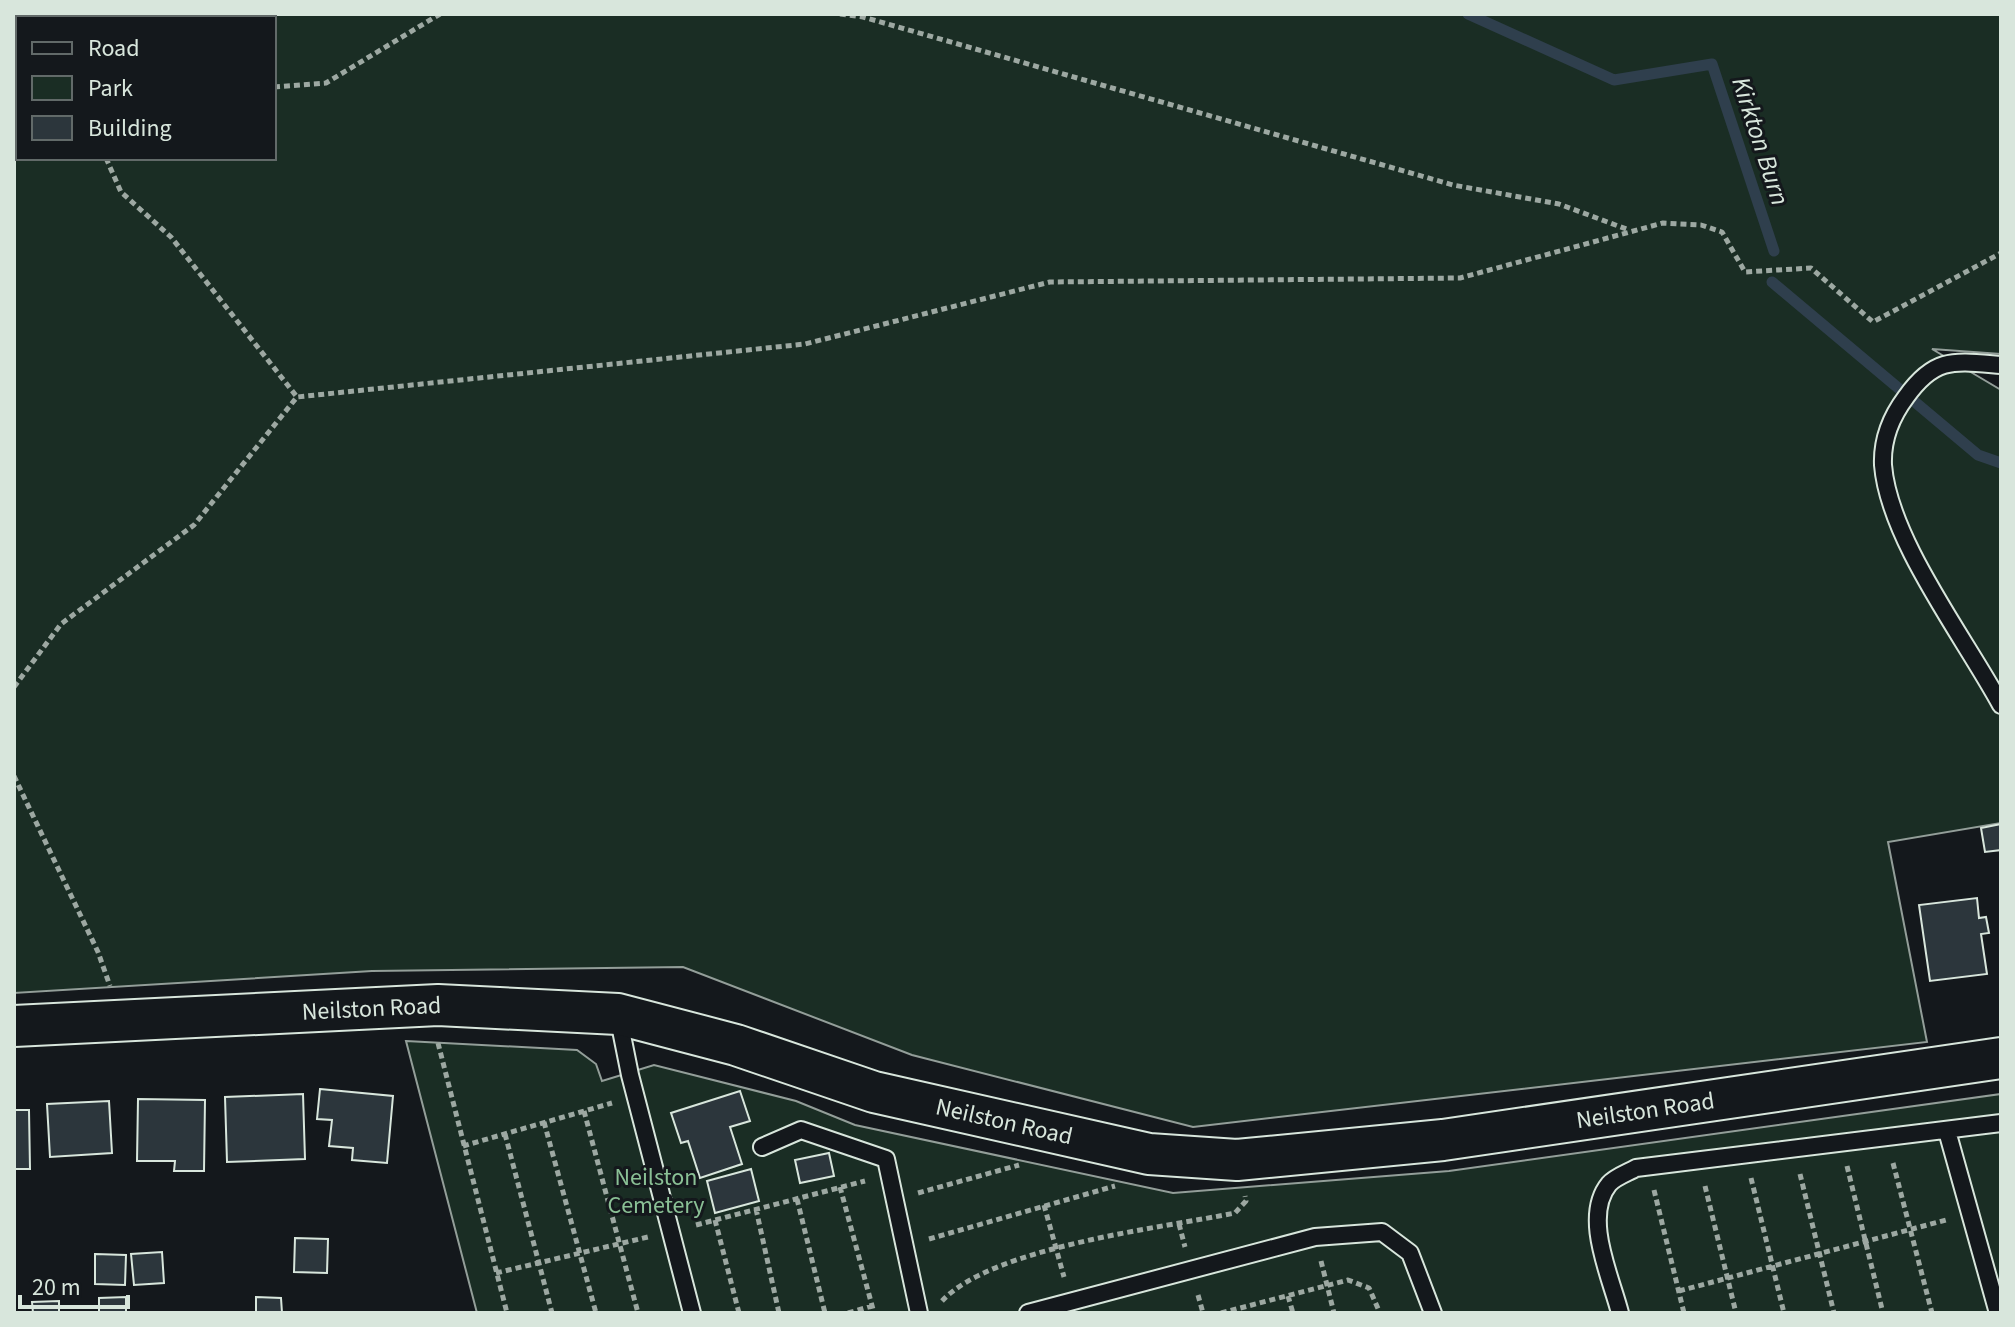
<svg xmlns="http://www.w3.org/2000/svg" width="2015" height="1327" font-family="'Source Sans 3',sans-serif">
<rect width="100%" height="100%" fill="#14181c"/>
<!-- green -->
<path fill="#1a2d24" stroke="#939e99" stroke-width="2" fill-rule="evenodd" d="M 14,14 L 2001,14 L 2001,354 L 1932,349 L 2001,390 L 2001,823 L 1888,842 L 1927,1042 L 1193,1127 L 912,1055 L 683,967 L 372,971 L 14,993 ZM 18,18 L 274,18 L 274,158 L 18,158 Z
M 406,1041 L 577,1050 L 596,1064 L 602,1081 L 654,1065 L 796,1101 L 855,1125 L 1173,1193 L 1449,1171 L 2001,1094 L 2001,1313 L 477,1313 Z"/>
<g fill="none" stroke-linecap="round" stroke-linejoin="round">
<!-- stream -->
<path stroke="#2f3f4d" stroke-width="11" d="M 1468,14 L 1614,80 L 1712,64 L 1774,251
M 1772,282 L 1978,455 L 2001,463"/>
</g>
<!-- building -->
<path fill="#2c363c" stroke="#d8e6dc" stroke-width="2" d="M 2001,824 L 2001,850 L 1985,852 L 1981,828 Z
M 1977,898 L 1979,918 L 1986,917 L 1989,933 L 1981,934 L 1987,974 L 1930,981 L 1919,905 Z
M 320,1089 L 393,1096 L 387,1163 L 352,1160 L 353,1148 L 329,1146 L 332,1120 L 317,1119 Z
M 740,1091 L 750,1121 L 730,1127 L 742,1164 L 700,1178 L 688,1141 L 681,1143 L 671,1113 Z
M 303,1094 L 305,1159 L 227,1162 L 225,1097 Z
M 138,1099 L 205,1100 L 204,1171 L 174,1171 L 175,1161 L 137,1161 Z
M 109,1101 L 112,1153 L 50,1157 L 47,1104 Z
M 14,1110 L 29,1110 L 30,1169 L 14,1169 Z
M 829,1153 L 834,1176 L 800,1183 L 795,1160 Z
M 751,1169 L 759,1201 L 715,1213 L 707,1181 Z
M 295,1238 L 328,1239 L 327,1273 L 294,1272 Z
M 162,1252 L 164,1283 L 134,1285 L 131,1254 Z
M 95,1254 L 126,1255 L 125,1285 L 95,1284 Z
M 126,1297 L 126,1313 L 99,1313 L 99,1298 Z
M 256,1297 L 281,1298 L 282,1313 L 256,1313 Z
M 59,1301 L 59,1313 L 33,1313 L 32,1302 Z"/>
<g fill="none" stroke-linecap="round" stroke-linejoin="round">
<defs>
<path id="service" d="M 2001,365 C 1955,361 1935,356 1906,397 C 1891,417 1882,441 1883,465 C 1889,540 1965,638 2001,705
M 618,1015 L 630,1075 L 692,1313
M 1947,1131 L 1998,1313
M 762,1147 L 801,1130 L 886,1159 L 919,1313
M 1028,1313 L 1315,1237 L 1382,1232 L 1410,1253 L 1433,1313
M 1620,1313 C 1611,1277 1582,1217 1609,1184 C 1615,1177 1627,1173 1636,1168 L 2001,1123"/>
<g id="tertiary">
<path id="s1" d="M 14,1026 L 438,1005 L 618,1014 L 736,1045 L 874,1092 L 1149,1154 L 1237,1160 L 1443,1140 L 2001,1058"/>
</g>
</defs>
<!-- service casing -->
<use href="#service" stroke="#d8e6dc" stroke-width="20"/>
<!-- tertiary casing -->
<use href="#tertiary" stroke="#d8e6dc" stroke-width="44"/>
<!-- path -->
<path stroke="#9da8a2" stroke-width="5" stroke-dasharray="6 4" stroke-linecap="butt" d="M 840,14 L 863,17 L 1453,185 L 1559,204 L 1629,230
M 274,87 L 326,83 L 440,14
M 106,158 L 121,192 L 171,237 L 297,397
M 14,687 L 61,624 L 194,525 L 297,397 L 805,344 L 1050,282 L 1460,278 L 1663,223 L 1701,225 L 1722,232 L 1745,272 L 1811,268 L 1873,322 L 2001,253
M 14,776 L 98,952 L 110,986
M 438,1043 L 507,1313
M 584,1111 L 638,1313
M 544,1122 L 596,1313
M 505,1134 L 552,1313
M 463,1146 L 612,1103
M 1893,1163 L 1932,1313
M 1847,1166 L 1883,1313
M 1800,1174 L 1834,1313
M 1751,1178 L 1784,1313
M 1705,1186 L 1736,1313
M 840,1187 L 874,1313
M 1654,1190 L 1684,1313
M 918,1193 L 1019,1165
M 797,1199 L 825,1313
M 1044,1205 L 1064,1277
M 756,1209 L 779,1313
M 715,1220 L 739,1313
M 1179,1224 L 1185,1247
M 696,1225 L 865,1181
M 929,1239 L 1115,1186
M 1321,1261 L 1334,1313
M 496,1273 L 648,1237
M 1679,1291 L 1946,1220
M 1198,1295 L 1203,1313
M 1288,1296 L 1293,1313
M 942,1301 C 992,1247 1161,1228 1235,1213 L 1246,1201 L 1245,1196
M 848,1313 L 872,1306
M 1221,1313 L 1348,1280 L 1369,1288 L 1380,1313"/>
<!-- service -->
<use href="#service" stroke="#14181c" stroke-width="16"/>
<!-- tertiary -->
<use href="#tertiary" stroke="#14181c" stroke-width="40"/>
</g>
<g text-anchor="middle" stroke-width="6" stroke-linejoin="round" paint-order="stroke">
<!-- street labels -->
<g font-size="24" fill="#d8e6dc" stroke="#14181c">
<text dy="8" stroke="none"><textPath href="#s1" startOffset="358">Neilston Road</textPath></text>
<text dy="8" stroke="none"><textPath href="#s1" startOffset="1654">Neilston Road</textPath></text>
<text dy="8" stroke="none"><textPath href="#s1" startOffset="1006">Neilston Road</textPath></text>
</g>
<!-- park labels -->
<g font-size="24" fill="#8ac095" stroke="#14181c">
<text x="656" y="1185">Neilston<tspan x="656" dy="28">Cemetery</tspan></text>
</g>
<!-- water labels -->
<g font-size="26" font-style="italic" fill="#d8e6dc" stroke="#14181c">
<text transform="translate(1761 141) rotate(72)" y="9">Kirkton Burn</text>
</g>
</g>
<!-- border -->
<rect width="2015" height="1327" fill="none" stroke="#d8e6dc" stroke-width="32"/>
<!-- legend -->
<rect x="16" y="16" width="260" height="144" fill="#14181c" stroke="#626a69" stroke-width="2"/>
<rect x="32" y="42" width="40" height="12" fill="#14181c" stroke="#626a69" stroke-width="2"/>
<text x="88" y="56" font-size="24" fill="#d8e6dc">Road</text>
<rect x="32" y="76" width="40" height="24" fill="#1a2d24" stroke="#626a69" stroke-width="2"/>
<text x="88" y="96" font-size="24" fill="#d8e6dc">Park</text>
<rect x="32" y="116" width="40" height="24" fill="#2c363c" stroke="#626a69" stroke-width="2"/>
<text x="88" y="136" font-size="24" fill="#d8e6dc">Building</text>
<!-- scale -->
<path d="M20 1295v12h108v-12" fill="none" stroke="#d8e6dc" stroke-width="4"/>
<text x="32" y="1295" font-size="24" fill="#d8e6dc" stroke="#14181c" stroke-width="6" paint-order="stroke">20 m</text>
</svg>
